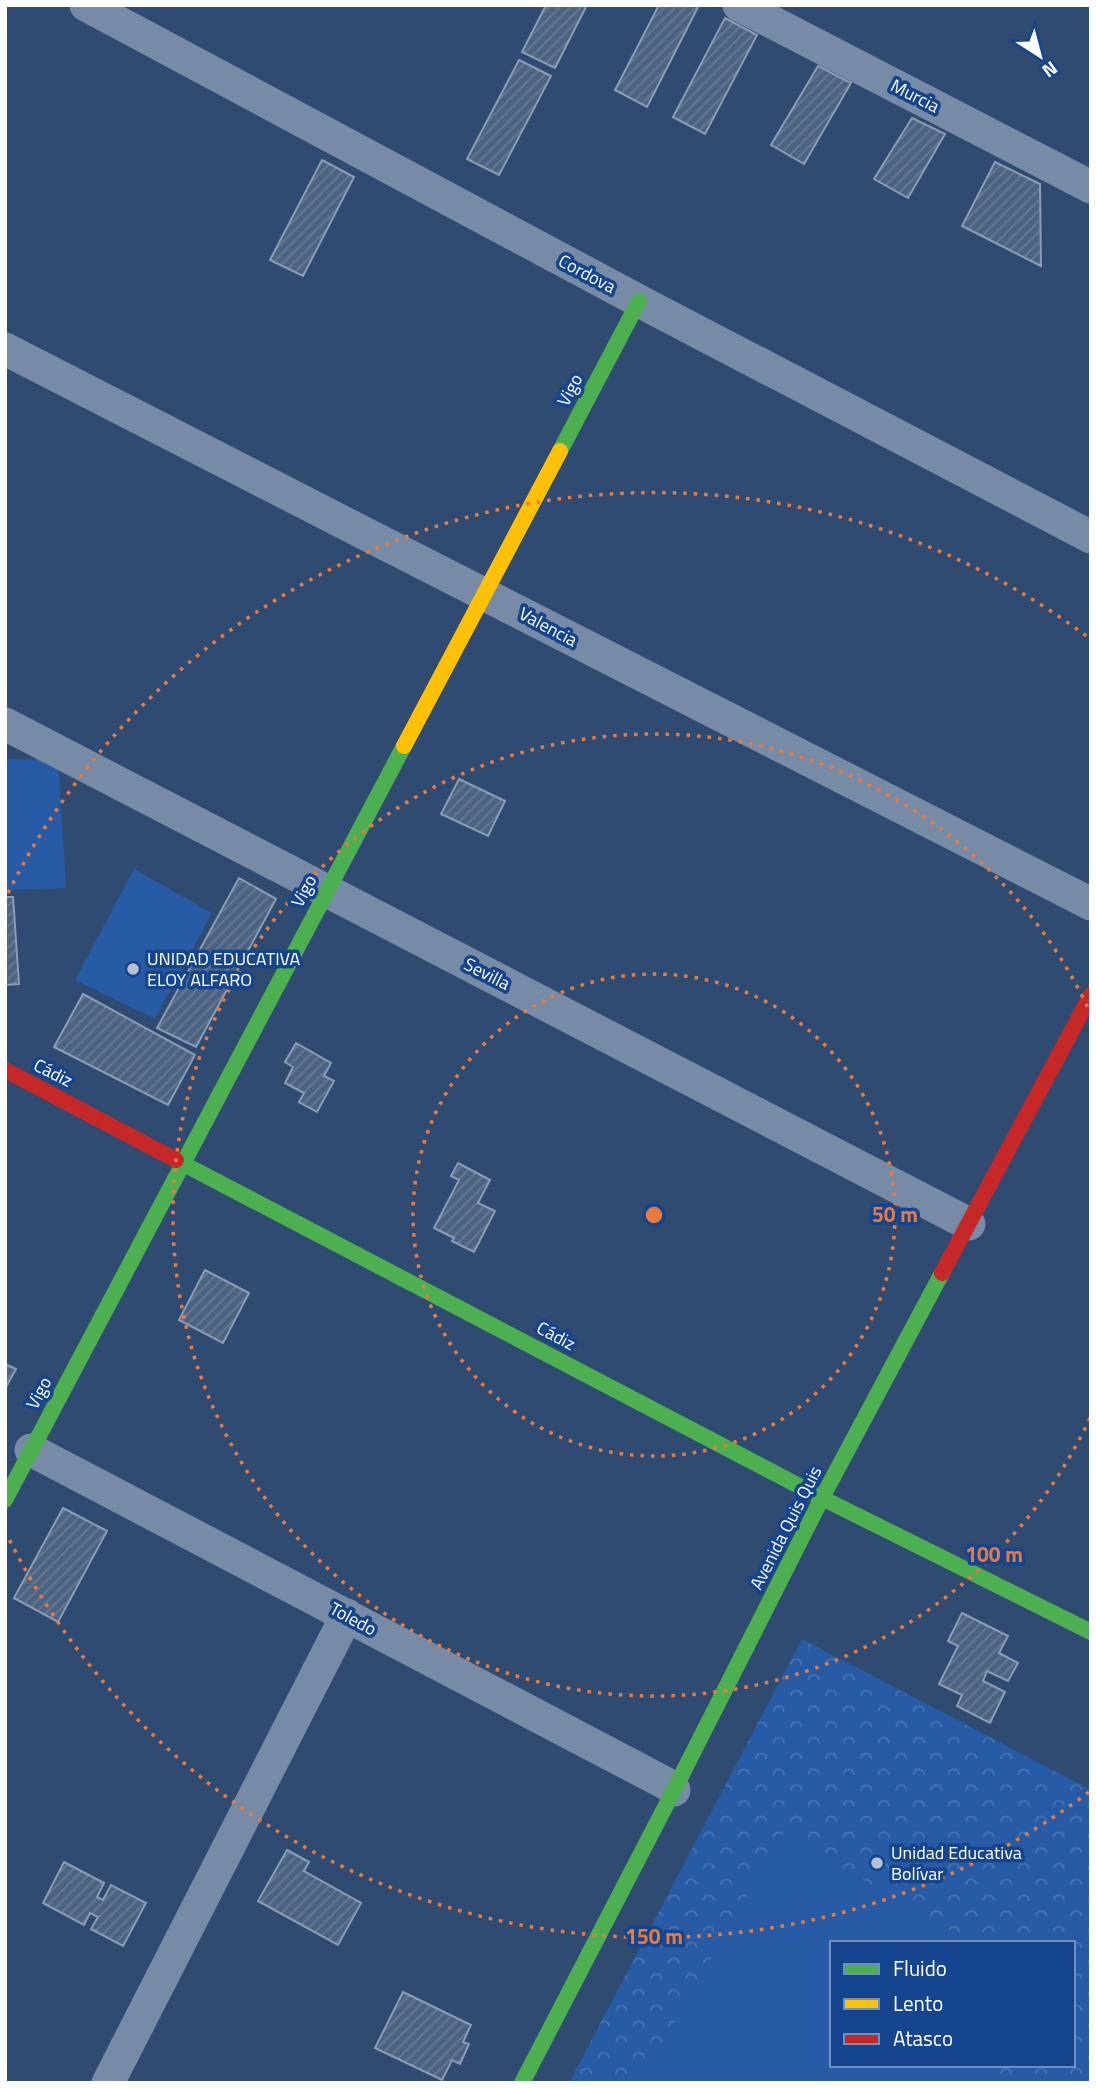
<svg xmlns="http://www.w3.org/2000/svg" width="1096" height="2088" font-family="'Titillium Web',sans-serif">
<defs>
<pattern id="park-crowns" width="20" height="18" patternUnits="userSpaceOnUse" patternTransform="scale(1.75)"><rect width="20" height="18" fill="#275ba5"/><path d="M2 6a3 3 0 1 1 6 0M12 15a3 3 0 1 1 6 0" fill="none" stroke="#4774b2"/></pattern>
<pattern id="building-hatch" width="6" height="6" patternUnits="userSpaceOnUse" patternTransform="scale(1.75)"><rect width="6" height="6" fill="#4d6382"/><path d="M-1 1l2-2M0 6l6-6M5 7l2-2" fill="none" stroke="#687a95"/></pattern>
</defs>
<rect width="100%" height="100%" fill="#304b72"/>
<!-- park -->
<path fill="url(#park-crowns)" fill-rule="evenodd" d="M 802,1639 L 1091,1790 L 1091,2083 L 569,2083 ZM 832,1943 L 1073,1943 L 1073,2065 L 832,2065 Z"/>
<!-- garden -->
<path fill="#275ba5" d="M 5,759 L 58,760 L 66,888 L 5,890 Z
M 134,869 L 212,913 L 155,1019 L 75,980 Z
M 783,1834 L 972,1943 L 832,1943 L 832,2065 L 983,2065 L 973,2083 L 640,2083 Z"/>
<!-- building -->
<path fill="url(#building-hatch)" stroke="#8c9cb4" stroke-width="2" d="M 546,5 L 587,5 L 555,68 L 522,52 Z
M 659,5 L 695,5 L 698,7 L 647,107 L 615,90 Z
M 725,18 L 757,35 L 705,134 L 673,117 Z
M 519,60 L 551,76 L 499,175 L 467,159 Z
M 818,66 L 851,83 L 804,164 L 771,145 Z
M 912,118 L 945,134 L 908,198 L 874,179 Z
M 322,160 L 354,177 L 303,276 L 270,260 Z
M 995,162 L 1040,184 L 1041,266 L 962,226 Z
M 459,779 L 505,801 L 488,836 L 441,814 Z
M 239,878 L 276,899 L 196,1047 L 157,1028 Z
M 5,897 L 13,897 L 19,984 L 5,985 Z
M 83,994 L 195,1055 L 168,1105 L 54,1047 Z
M 296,1043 L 331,1063 L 324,1076 L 334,1081 L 317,1112 L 299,1102 L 304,1093 L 285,1083 L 293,1067 L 285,1062 Z
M 458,1163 L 490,1180 L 478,1203 L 495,1211 L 474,1252 L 452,1241 L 454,1238 L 434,1228 L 459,1180 L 451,1176 Z
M 205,1270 L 249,1293 L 223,1343 L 179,1320 Z
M 5,1364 L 16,1369 L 5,1389 Z
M 63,1508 L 107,1531 L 58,1622 L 14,1598 Z
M 962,1613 L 1008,1636 L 999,1653 L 1018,1663 L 1008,1681 L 987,1671 L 983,1681 L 1005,1692 L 990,1723 L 957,1706 L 962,1695 L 939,1684 L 958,1646 L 948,1641 Z
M 287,1850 L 309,1862 L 304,1871 L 361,1903 L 338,1945 L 258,1901 Z
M 64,1862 L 104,1883 L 97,1897 L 103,1900 L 111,1885 L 146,1903 L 123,1946 L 91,1929 L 98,1917 L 90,1913 L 84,1925 L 43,1903 Z
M 403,1992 L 471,2025 L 463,2042 L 469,2044 L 460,2064 L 452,2060 L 442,2080 L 375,2048 Z"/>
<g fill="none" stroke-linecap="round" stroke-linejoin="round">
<!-- street -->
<path stroke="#778ba6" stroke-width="33" d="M 86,5 L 639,301 L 1091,537
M 739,5 L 1091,187
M 5,349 C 367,534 728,721 1091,904
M 5,724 L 969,1224
M 31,1450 L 667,1784 L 674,1790
M 108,2083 L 347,1615"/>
<!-- fast -->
<path stroke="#4caf50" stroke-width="16" d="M 560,451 L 639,301
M 176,1160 L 822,1498 L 1091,1632
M 5,1500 L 404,746
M 522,2083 L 674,1790 L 822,1498 L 942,1273"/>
<!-- slow -->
<path stroke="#ffc107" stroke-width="16" d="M 404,746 L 560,451"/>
<!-- jam -->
<path stroke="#c62828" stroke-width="16" d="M 5,1070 L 176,1160
M 942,1273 L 1091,995"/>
</g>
<!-- distance rings -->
<g fill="none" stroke="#ed7a3d" stroke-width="3.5" stroke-dasharray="3.5 7">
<circle cx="654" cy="1215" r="241"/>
<path d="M1090 1418A481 481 0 1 1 1090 1012"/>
<path d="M1089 1792A722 722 0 0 1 8 1537M8 893A722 722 0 0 1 1089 638"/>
</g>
<!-- markers -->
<g fill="#b7c0ce" stroke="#14458e" stroke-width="2.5">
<circle cx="133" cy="969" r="7"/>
<circle cx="877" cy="1863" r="7"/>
</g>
<g text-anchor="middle" stroke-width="7" stroke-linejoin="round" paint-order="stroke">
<!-- street labels -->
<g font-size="18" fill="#fff" stroke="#14458e">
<text transform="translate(915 96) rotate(27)" y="6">Murcia</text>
<text transform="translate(587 274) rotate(28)" y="6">Cordova</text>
<text transform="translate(570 390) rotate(-62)" y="6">Vigo</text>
<text transform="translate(548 627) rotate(28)" y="6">Valencia</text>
<text transform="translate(304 891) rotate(-62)" y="6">Vigo</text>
<text transform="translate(487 974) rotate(27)" y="6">Sevilla</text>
<text transform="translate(53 1073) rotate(27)" y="6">Cádiz</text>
<text transform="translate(556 1336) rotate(28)" y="6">Cádiz</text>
<text transform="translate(39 1393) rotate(-62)" y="6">Vigo</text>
<text transform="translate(786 1528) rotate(-63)" y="6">Avenida Quis Quis</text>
<text transform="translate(353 1619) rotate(28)" y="6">Toledo</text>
</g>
<!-- poi labels -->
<g font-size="18" fill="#fff" stroke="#14458e" text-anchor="start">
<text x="147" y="965">UNIDAD EDUCATIVA<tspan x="147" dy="21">ELOY ALFARO</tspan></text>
<text x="891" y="1859">Unidad Educativa<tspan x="891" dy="21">Bolívar</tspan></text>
</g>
</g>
<circle cx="654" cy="1215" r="10" fill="#ed7a3d" stroke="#14458e" stroke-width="3.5"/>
<g font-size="21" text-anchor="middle" font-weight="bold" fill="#ed7a3d" stroke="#14458e" stroke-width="7" stroke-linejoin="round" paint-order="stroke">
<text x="895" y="1222">50 m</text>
<text x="994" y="1562">100 m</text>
<text x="654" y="1944">150 m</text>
</g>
<!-- border -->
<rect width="1096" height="2088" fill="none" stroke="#ffffff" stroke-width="14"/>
<!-- legend -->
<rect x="830" y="1941" width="245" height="126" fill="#14458e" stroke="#728fbb" stroke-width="2"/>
<rect x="844" y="1964" width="35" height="10" fill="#4caf50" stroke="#728fbb" stroke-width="2"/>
<text x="893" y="1976" font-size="21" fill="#ffffff">Fluido</text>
<rect x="844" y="1999" width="35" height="10" fill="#ffc107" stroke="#728fbb" stroke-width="2"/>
<text x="893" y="2011" font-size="21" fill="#ffffff">Lento</text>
<rect x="844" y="2034" width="35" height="10" fill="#c62828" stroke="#728fbb" stroke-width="2"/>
<text x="893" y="2046" font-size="21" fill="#ffffff">Atasco</text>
<!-- north arrow -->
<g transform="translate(1040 56) rotate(144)" stroke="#14458e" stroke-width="5" paint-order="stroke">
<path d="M0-5L12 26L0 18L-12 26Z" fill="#ffffff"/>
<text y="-10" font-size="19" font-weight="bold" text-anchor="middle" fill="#ffffff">N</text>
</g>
</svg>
